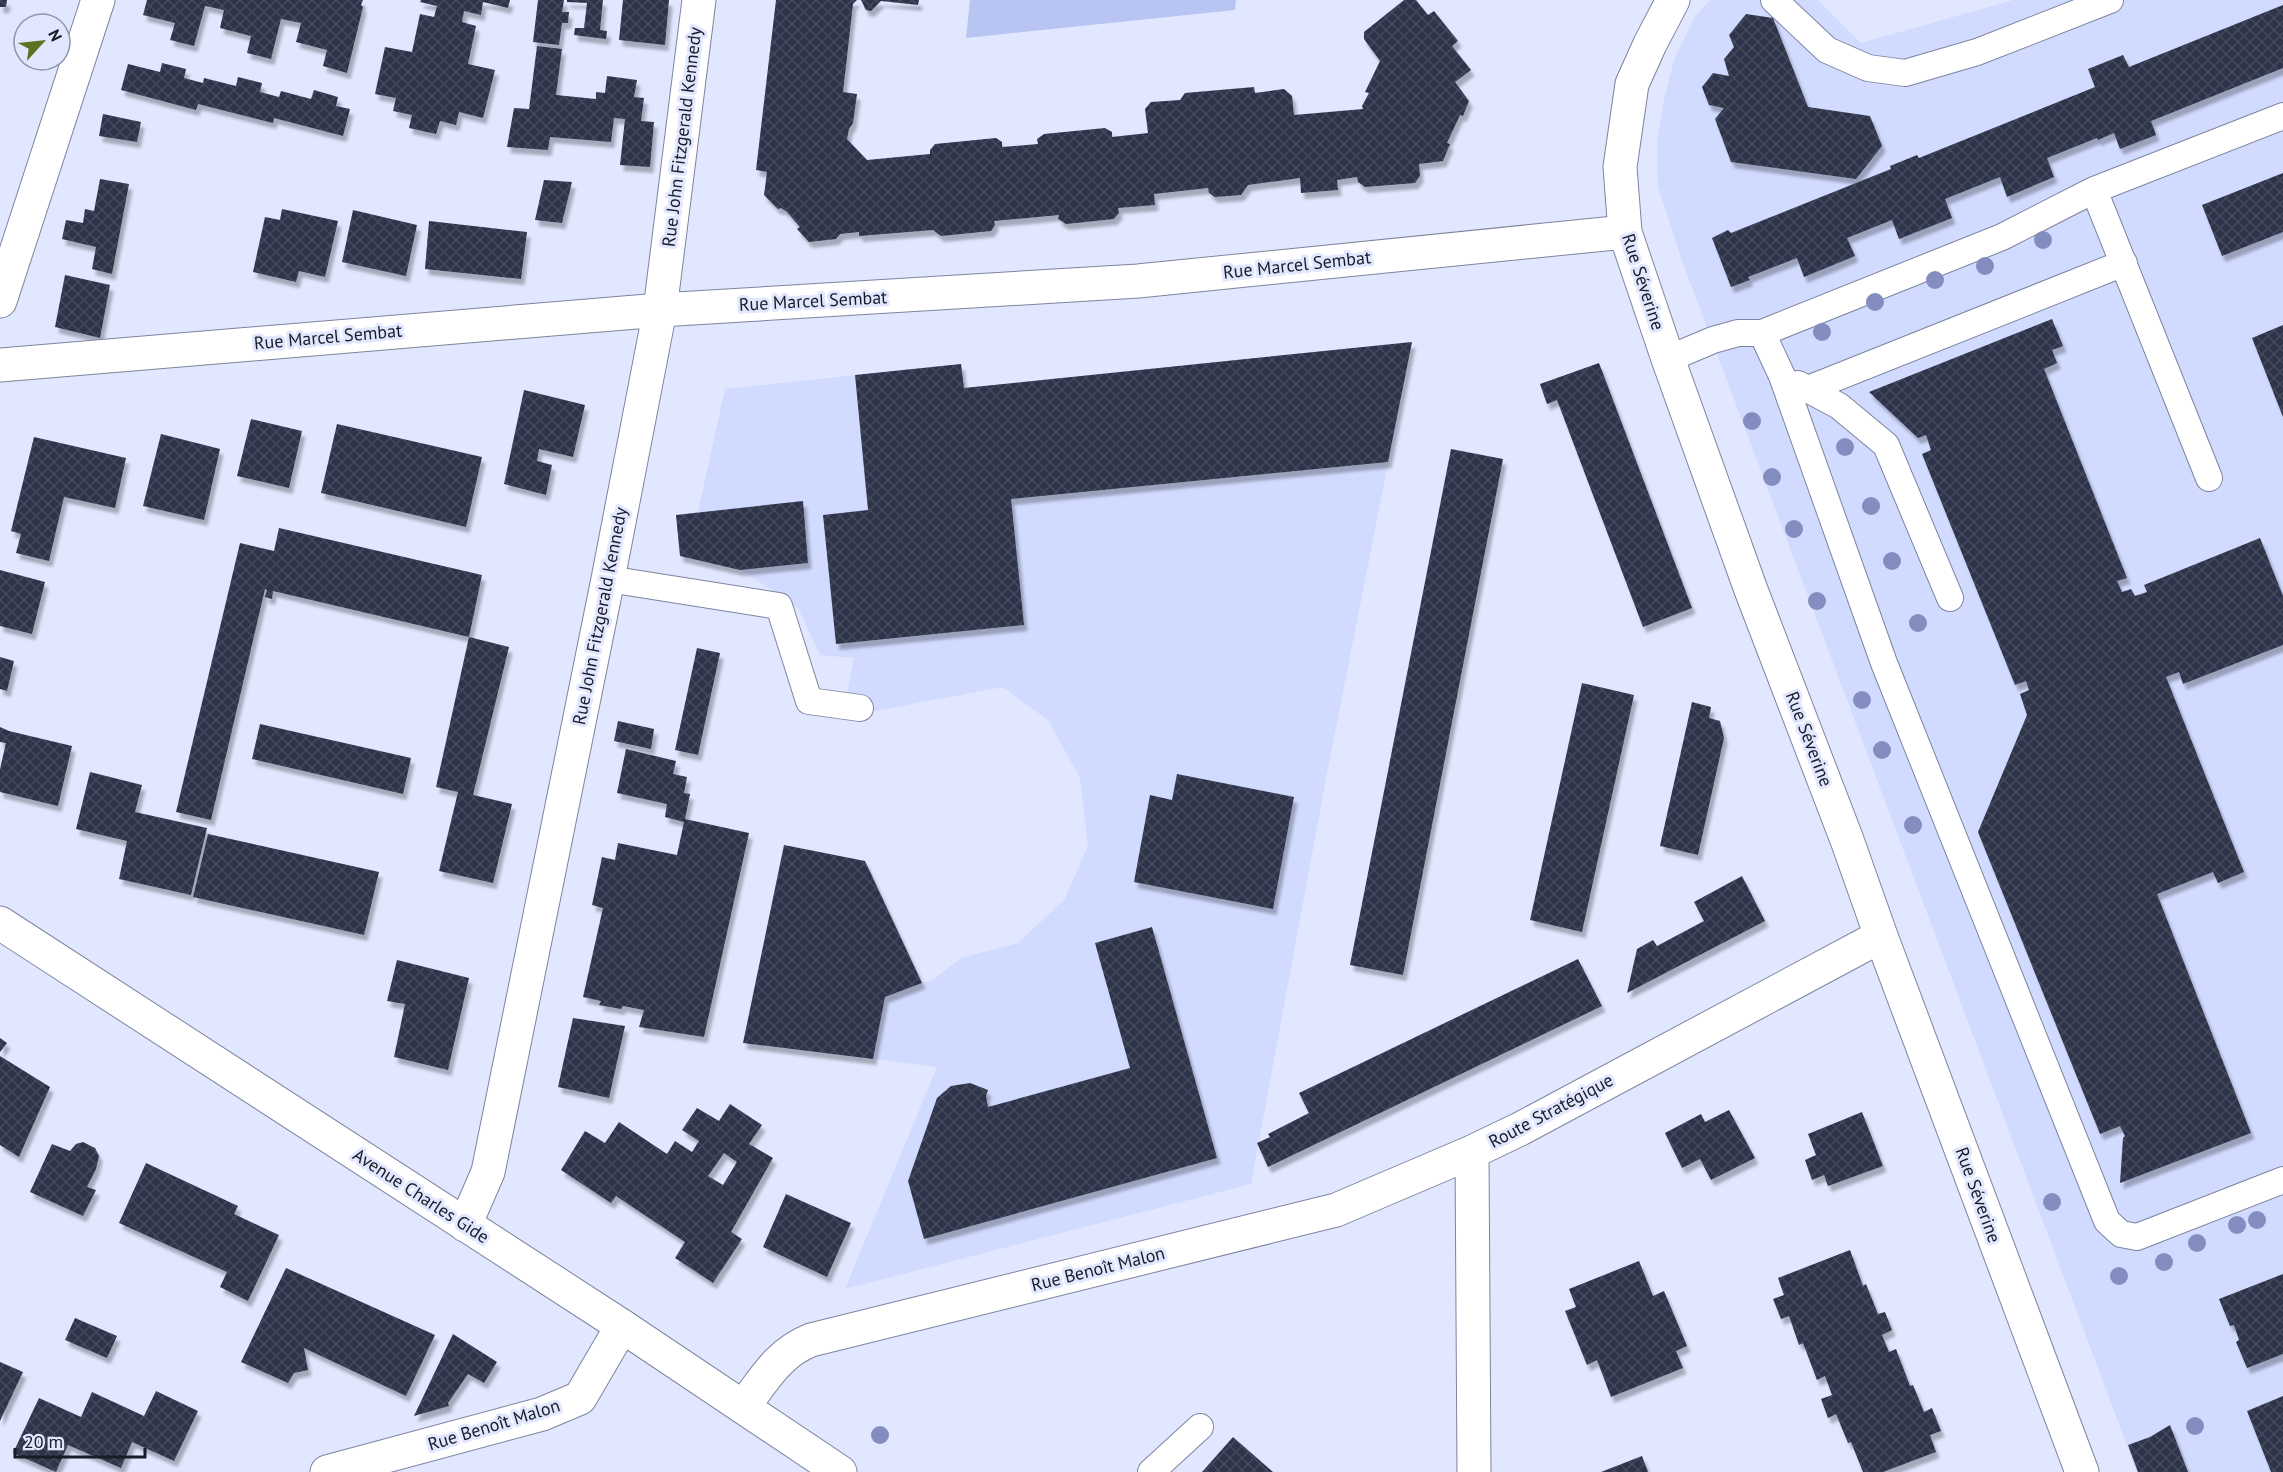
<svg xmlns="http://www.w3.org/2000/svg" width="2283" height="1472" font-family="'PT Sans',sans-serif">
<defs>
<pattern id="building-cross-hatch" width="8" height="8" patternUnits="userSpaceOnUse" patternTransform="scale(1.5)"><rect width="8" height="8" fill="#2f354b"/><path d="M0 0l8 8M0 8l8-8" fill="none" stroke="#44495c"/></pattern>
<filter id="shadow"><feDropShadow dx="3.5" dy="6" stdDeviation="1.5" flood-color="#0004"/></filter>
</defs>
<rect width="100%" height="100%" fill="#e1e7fe"/>
<!-- built -->
<path fill="#d1dbff" d="M 1710,0 L 1818,0 L 1861,43 L 2013,0 L 2283,0 L 2283,1472 L 2137,1472 L 1681,258 L 1658,187 L 1657,142 L 1664,100 L 1674,60 L 1694,18 Z
M 1412,342 L 1328,768 L 1251,1184 L 845,1289 L 937,1067 L 873,1059 L 885,997 L 934,979 L 961,958 L 1018,943 L 1064,900 L 1088,846 L 1080,778 L 1048,720 L 1003,687 L 842,717 L 854,658 L 820,655 L 798,608 L 741,570 L 680,556 L 676,515 L 698,512 L 725,389 L 961,364 L 964,388 Z"/>
<!-- green -->
<path fill="#b8c4f1" d="M 970,0 L 1236,0 L 1235,10 L 966,38 Z"/>
<!-- building -->
<path fill="url(#building-cross-hatch)" fill-rule="evenodd" filter="url(#shadow)" d="M 0,0 L 7,0 L 6,7 L 0,7 Z
M 147,0 L 363,0 L 361,5 L 363,7 L 347,73 L 323,66 L 327,50 L 296,42 L 301,23 L 281,19 L 271,59 L 247,53 L 251,36 L 220,28 L 224,10 L 210,7 L 205,6 L 194,46 L 170,40 L 175,23 L 143,15 Z
M 421,0 L 510,0 L 508,8 L 483,2 L 481,15 L 464,11 L 462,22 L 476,26 L 468,64 L 495,70 L 483,118 L 459,112 L 456,125 L 440,121 L 436,134 L 409,128 L 412,115 L 393,111 L 396,98 L 375,94 L 385,47 L 412,52 L 420,14 L 434,17 L 437,6 L 420,2 Z
M 538,0 L 564,0 L 562,12 L 569,12 L 568,23 L 562,23 L 559,45 L 533,42 Z
M 567,0 L 603,0 L 600,30 L 607,31 L 606,39 L 574,35 L 575,28 L 584,28 L 587,3 L 567,2 Z
M 623,0 L 669,0 L 665,45 L 619,40 Z
M 776,0 L 857,0 L 853,4 L 843,92 L 857,94 L 853,123 L 849,129 L 847,139 L 867,160 L 930,154 L 930,150 L 935,144 L 996,138 L 1002,142 L 1002,147 L 1038,144 L 1037,139 L 1044,134 L 1105,128 L 1112,132 L 1112,137 L 1148,133 L 1145,109 L 1151,102 L 1180,100 L 1185,93 L 1254,87 L 1255,93 L 1284,89 L 1292,96 L 1294,115 L 1363,109 L 1362,106 L 1369,93 L 1365,92 L 1380,61 L 1364,39 L 1364,32 L 1404,0 L 1416,0 L 1428,15 L 1434,11 L 1458,41 L 1452,46 L 1471,70 L 1455,82 L 1469,101 L 1463,116 L 1460,115 L 1447,143 L 1450,144 L 1443,161 L 1419,164 L 1420,176 L 1415,183 L 1365,187 L 1358,182 L 1357,177 L 1337,180 L 1338,190 L 1301,193 L 1300,178 L 1248,185 L 1241,195 L 1215,197 L 1209,193 L 1208,188 L 1154,194 L 1155,205 L 1118,208 L 1119,213 L 1114,219 L 1066,224 L 1058,219 L 1059,215 L 994,221 L 995,225 L 991,231 L 941,236 L 933,230 L 859,236 L 859,232 L 840,234 L 836,239 L 809,242 L 797,229 L 800,227 L 787,212 L 781,208 L 778,209 L 764,195 L 767,172 L 756,170 Z
M 861,0 L 919,0 L 918,5 L 881,1 L 871,11 L 866,10 Z
M 2283,5 L 2283,68 L 2151,121 L 2156,135 L 2120,149 L 2114,133 L 2098,140 L 2097,138 L 2047,158 L 2054,177 L 2007,197 L 2000,177 L 1945,199 L 1952,218 L 1899,239 L 1892,220 L 1847,238 L 1855,256 L 1804,277 L 1797,258 L 1748,277 L 1750,280 L 1731,287 L 1712,238 L 1728,230 L 1731,233 L 1891,169 L 1890,166 L 1917,155 L 1919,158 L 2095,87 L 2088,69 L 2123,55 L 2129,67 Z
M 1746,14 L 1773,18 L 1808,107 L 1870,116 L 1882,146 L 1856,179 L 1731,162 L 1715,119 L 1724,108 L 1709,105 L 1702,87 L 1713,73 L 1729,76 L 1724,59 L 1734,47 L 1729,35 Z
M 537,46 L 562,49 L 556,95 L 596,99 L 596,92 L 605,93 L 607,76 L 637,80 L 634,97 L 644,98 L 641,121 L 654,122 L 650,167 L 620,165 L 625,119 L 614,118 L 611,142 L 550,137 L 548,150 L 507,147 L 514,108 L 529,109 Z
M 162,63 L 186,69 L 184,78 L 203,83 L 204,78 L 236,86 L 238,77 L 262,83 L 260,92 L 279,97 L 281,91 L 311,99 L 314,90 L 338,97 L 336,106 L 350,109 L 343,136 L 274,118 L 273,123 L 198,104 L 196,110 L 121,90 L 128,64 L 160,72 Z
M 103,114 L 141,122 L 137,142 L 99,136 Z
M 2283,173 L 2283,232 L 2222,256 L 2202,205 Z
M 100,179 L 129,184 L 112,274 L 92,269 L 96,247 L 62,239 L 66,220 L 83,223 L 85,209 L 94,211 Z
M 544,180 L 572,182 L 562,223 L 535,220 Z
M 282,209 L 338,221 L 325,277 L 299,271 L 296,282 L 253,272 L 265,217 L 280,220 Z
M 353,210 L 417,225 L 406,276 L 342,262 Z
M 429,221 L 527,232 L 521,279 L 425,269 Z
M 65,275 L 110,285 L 100,338 L 55,327 Z
M 2052,319 L 2063,346 L 2052,350 L 2057,363 L 2044,369 L 2127,578 L 2117,581 L 2122,592 L 2131,589 L 2135,596 L 2147,592 L 2144,585 L 2260,538 L 2283,596 L 2283,645 L 2183,684 L 2179,672 L 2166,677 L 2244,872 L 2218,883 L 2213,872 L 2157,894 L 2251,1133 L 2120,1183 L 2123,1138 L 2125,1136 L 2120,1126 L 2100,1134 L 1978,832 L 2027,715 L 2020,694 L 2029,690 L 2026,681 L 2015,685 L 1922,454 L 1931,450 L 1926,435 L 1918,438 L 1869,392 Z
M 2283,325 L 2283,417 L 2252,338 Z
M 1412,342 L 1388,462 L 1011,499 L 1024,625 L 836,644 L 823,515 L 868,510 L 855,375 L 961,364 L 964,388 Z
M 1599,363 L 1692,608 L 1643,627 L 1557,400 L 1547,404 L 1540,384 Z
M 524,390 L 585,405 L 573,457 L 539,449 L 537,461 L 552,465 L 546,495 L 504,484 Z
M 251,419 L 302,431 L 289,488 L 237,476 Z
M 337,424 L 482,457 L 466,527 L 321,493 Z
M 161,434 L 220,449 L 204,520 L 143,506 Z
M 34,437 L 126,458 L 115,508 L 64,497 L 49,561 L 16,553 L 21,534 L 11,531 Z
M 1451,449 L 1503,459 L 1403,975 L 1350,965 Z
M 803,501 L 808,563 L 740,570 L 680,556 L 676,515 Z
M 279,528 L 482,575 L 469,637 L 273,591 L 272,599 L 265,597 L 267,590 L 265,589 L 211,820 L 176,812 L 240,543 L 274,551 Z
M 0,570 L 45,582 L 32,634 L 0,626 Z
M 469,637 L 509,647 L 473,795 L 512,804 L 493,883 L 439,871 L 458,792 L 436,787 Z
M 697,648 L 720,653 L 698,755 L 675,750 Z
M 0,657 L 14,661 L 7,691 L 0,689 Z
M 1582,683 L 1634,695 L 1582,932 L 1530,920 Z
M 1692,702 L 1711,707 L 1709,718 L 1720,721 L 1724,738 L 1698,855 L 1660,846 Z
M 618,721 L 654,729 L 651,749 L 614,741 Z
M 260,724 L 411,758 L 403,794 L 252,759 Z
M 0,727 L 9,731 L 72,746 L 58,806 L 0,792 L 0,769 L 6,743 L 0,742 Z
M 626,749 L 676,761 L 673,774 L 687,777 L 684,793 L 690,794 L 685,819 L 749,833 L 704,1037 L 639,1027 L 644,1010 L 623,1006 L 621,1009 L 599,1005 L 601,1001 L 583,997 L 603,908 L 592,905 L 602,857 L 615,860 L 618,843 L 677,855 L 684,822 L 665,817 L 667,804 L 617,793 Z
M 90,772 L 142,785 L 135,812 L 207,828 L 191,895 L 119,879 L 127,841 L 76,829 Z
M 1177,774 L 1294,797 L 1273,909 L 1134,882 L 1150,795 L 1172,800 Z
M 208,834 L 379,872 L 364,935 L 193,897 Z
M 784,845 L 865,861 L 922,983 L 885,997 L 873,1059 L 743,1043 Z
M 1742,876 L 1765,921 L 1627,993 L 1637,949 L 1653,940 L 1657,946 L 1704,921 L 1694,902 Z
M 1152,927 L 1217,1158 L 924,1239 L 908,1181 L 937,1098 L 951,1086 L 970,1083 L 988,1090 L 986,1096 L 988,1107 L 1130,1068 L 1095,943 Z
M 1578,959 L 1602,1006 L 1268,1167 L 1257,1143 L 1270,1137 L 1268,1134 L 1309,1113 L 1299,1093 Z
M 397,960 L 469,978 L 448,1070 L 394,1057 L 405,1004 L 387,1001 Z
M 573,1018 L 625,1026 L 609,1098 L 558,1087 Z
M 0,1038 L 7,1043 L 0,1052 Z
M 0,1056 L 50,1087 L 19,1157 L 0,1145 Z
M 730,1104 L 762,1125 L 749,1144 L 773,1158 L 731,1232 L 742,1239 L 713,1283 L 675,1258 L 685,1242 L 616,1196 L 611,1203 L 561,1170 L 585,1131 L 605,1143 L 619,1122 L 667,1154 L 675,1141 L 692,1152 L 699,1141 L 682,1130 L 697,1108 L 719,1121 ZM 724,1153 L 737,1162 L 723,1185 L 708,1176 Z
M 1729,1110 L 1755,1158 L 1711,1180 L 1700,1159 L 1682,1168 L 1665,1133 L 1701,1114 L 1705,1122 Z
M 1862,1112 L 1883,1166 L 1828,1186 L 1824,1175 L 1812,1180 L 1805,1160 L 1816,1155 L 1808,1134 Z
M 83,1142 L 95,1148 L 99,1156 L 96,1169 L 87,1187 L 96,1190 L 83,1216 L 30,1192 L 52,1144 L 70,1151 L 76,1144 Z
M 146,1163 L 238,1206 L 234,1214 L 279,1235 L 248,1301 L 220,1287 L 227,1272 L 119,1223 Z
M 786,1194 L 851,1223 L 827,1277 L 763,1247 Z
M 1850,1250 L 1863,1286 L 1866,1284 L 1878,1314 L 1885,1312 L 1892,1330 L 1882,1335 L 1889,1352 L 1896,1349 L 1910,1386 L 1913,1385 L 1924,1412 L 1932,1408 L 1941,1431 L 1930,1435 L 1936,1452 L 1883,1472 L 1863,1472 L 1851,1442 L 1848,1443 L 1836,1414 L 1828,1418 L 1821,1399 L 1832,1395 L 1825,1376 L 1817,1380 L 1803,1343 L 1799,1345 L 1789,1316 L 1781,1319 L 1773,1299 L 1784,1295 L 1778,1278 Z
M 1639,1261 L 1653,1296 L 1664,1291 L 1687,1346 L 1676,1351 L 1683,1368 L 1611,1397 L 1597,1360 L 1587,1365 L 1565,1311 L 1576,1307 L 1569,1289 Z
M 286,1268 L 435,1335 L 406,1396 L 304,1348 L 308,1370 L 294,1373 L 288,1383 L 241,1362 Z
M 2283,1274 L 2283,1354 L 2247,1368 L 2236,1342 L 2239,1340 L 2234,1325 L 2230,1326 L 2219,1299 Z
M 75,1318 L 117,1336 L 107,1358 L 65,1340 Z
M 453,1334 L 497,1362 L 484,1383 L 468,1374 L 448,1403 L 449,1406 L 414,1416 Z
M 0,1362 L 23,1372 L 0,1421 Z
M 156,1391 L 198,1411 L 174,1461 L 132,1442 L 121,1468 L 68,1445 L 56,1472 L 13,1453 L 39,1398 L 81,1417 L 92,1392 L 144,1416 Z
M 2283,1396 L 2283,1472 L 2271,1472 L 2247,1411 Z
M 2170,1425 L 2188,1472 L 2138,1472 L 2128,1445 L 2150,1437 Z
M 1233,1437 L 1273,1472 L 1202,1472 Z
M 1642,1456 L 1648,1472 L 1601,1472 Z"/>
<g fill="none" stroke-linecap="round" stroke-linejoin="round">
<defs>
<path id="lane" d="M 1774,0 L 1827,50 L 1868,68 L 1905,73 L 1977,52 L 2110,0
M 2094,190 L 2209,478
M 1762,333 L 2002,237 L 2094,190 L 2283,116
M 1668,359 L 1713,340 L 1738,333 L 1762,333 L 1782,376 L 1884,663 L 2107,1221 L 2121,1234 L 2137,1237 L 2283,1180
M 1798,384 L 1839,406 L 1886,445 L 1950,598
M 1808,389 L 2124,263
M 608,579 L 779,606 L 809,701 L 860,708
M 1151,1472 L 1200,1427"/>
<path id="street" d="M 1673,0 L 1650,44 L 1632,84 L 1620,167 L 1625,232 L 1668,359 L 1751,590 L 1847,840 L 1881,936 L 2082,1472
M 0,301 L 98,0
M 0,365 L 660,310 L 1138,281 L 1625,232
M 1472,1152 L 1474,1472
M 465,1225 L 488,1172 L 608,579 L 660,310 L 699,0
M 743,1407 C 764,1380 778,1353 811,1340 L 1336,1210 L 1472,1152 L 1520,1129 L 1881,936
M 327,1472 L 542,1414 L 580,1398 L 622,1326"/>
<path id="secondary" d="M 0,923 L 622,1326 L 840,1472"/>
</defs>
<!-- lane casing -->
<use href="#lane" stroke="#7d849e" stroke-width="28"/>
<!-- street casing -->
<use href="#street" stroke="#7d849e" stroke-width="35"/>
<!-- secondary casing -->
<use href="#secondary" stroke="#7d849e" stroke-width="35"/>
<!-- lane -->
<use href="#lane" stroke="#fff" stroke-width="26"/>
<!-- street -->
<use href="#street" stroke="#fff" stroke-width="33"/>
<!-- secondary -->
<use href="#secondary" stroke="#fff" stroke-width="33"/>
</g>
<!-- trees -->
<g fill="#848dc0">
<circle cx="2043" cy="240" r="9"/>
<circle cx="1985" cy="266" r="9"/>
<circle cx="1935" cy="280" r="9"/>
<circle cx="1875" cy="302" r="9"/>
<circle cx="1822" cy="332" r="9"/>
<circle cx="1752" cy="421" r="9"/>
<circle cx="1845" cy="447" r="9"/>
<circle cx="1772" cy="477" r="9"/>
<circle cx="1871" cy="506" r="9"/>
<circle cx="1794" cy="529" r="9"/>
<circle cx="1892" cy="561" r="9"/>
<circle cx="1817" cy="601" r="9"/>
<circle cx="1918" cy="623" r="9"/>
<circle cx="1862" cy="700" r="9"/>
<circle cx="1882" cy="750" r="9"/>
<circle cx="1913" cy="825" r="9"/>
<circle cx="2052" cy="1202" r="9"/>
<circle cx="2257" cy="1220" r="9"/>
<circle cx="2237" cy="1225" r="9"/>
<circle cx="2197" cy="1243" r="9"/>
<circle cx="2164" cy="1262" r="9"/>
<circle cx="2119" cy="1276" r="9"/>
<circle cx="2195" cy="1426" r="9"/>
<circle cx="880" cy="1435" r="9"/>
</g>
<g text-anchor="middle" stroke-width="6" stroke-linejoin="round" paint-order="stroke">
<!-- street labels -->
<g font-size="18" fill="#191c26" stroke="#e1e7fe">
<text transform="translate(682 137) rotate(-83)" y="6">Rue John Fitzgerald Kennedy</text>
<text transform="translate(1297 265) rotate(-6)" y="6">Rue Marcel Sembat</text>
<text transform="translate(1643 282) rotate(72)" y="6">Rue Séverine</text>
<text transform="translate(813 301) rotate(-3)" y="6">Rue Marcel Sembat</text>
<text transform="translate(328 337) rotate(-5)" y="6">Rue Marcel Sembat</text>
<text transform="translate(600 616) rotate(-79)" y="6">Rue John Fitzgerald Kennedy</text>
<text transform="translate(1809 739) rotate(69)" y="6">Rue Séverine</text>
<text transform="translate(1551 1111) rotate(-28)" y="6">Route Stratégique</text>
<text transform="translate(1978 1195) rotate(70)" y="6">Rue Séverine</text>
<text transform="translate(421 1196) rotate(33)" y="6">Avenue Charles Gide</text>
<text transform="translate(1098 1269) rotate(-14)" y="6">Rue Benoît Malon</text>
<text transform="translate(494 1425) rotate(-17)" y="6">Rue Benoît Malon</text>
</g>
</g>
<!-- north arrow -->
<g transform="translate(42 42) rotate(63)"><circle r="28" fill="#e1e7fe" stroke="#9196a8" stroke-width="1.5"/>
<path d="M0-4.5L10 22L0 15L-10 22Z" fill="#5d7323"/>
<text y="-9" font-size="16" font-weight="bold" text-anchor="middle" fill="#191c26">N</text>
</g>
<!-- scale -->
<path d="M15 1448v9h130v-9" fill="none" stroke="#191c26" stroke-width="3"/>
<text x="24" y="1448" font-size="18" fill="#191c26" stroke="#e1e7fe" stroke-width="4.5" paint-order="stroke">20 m</text>
</svg>
